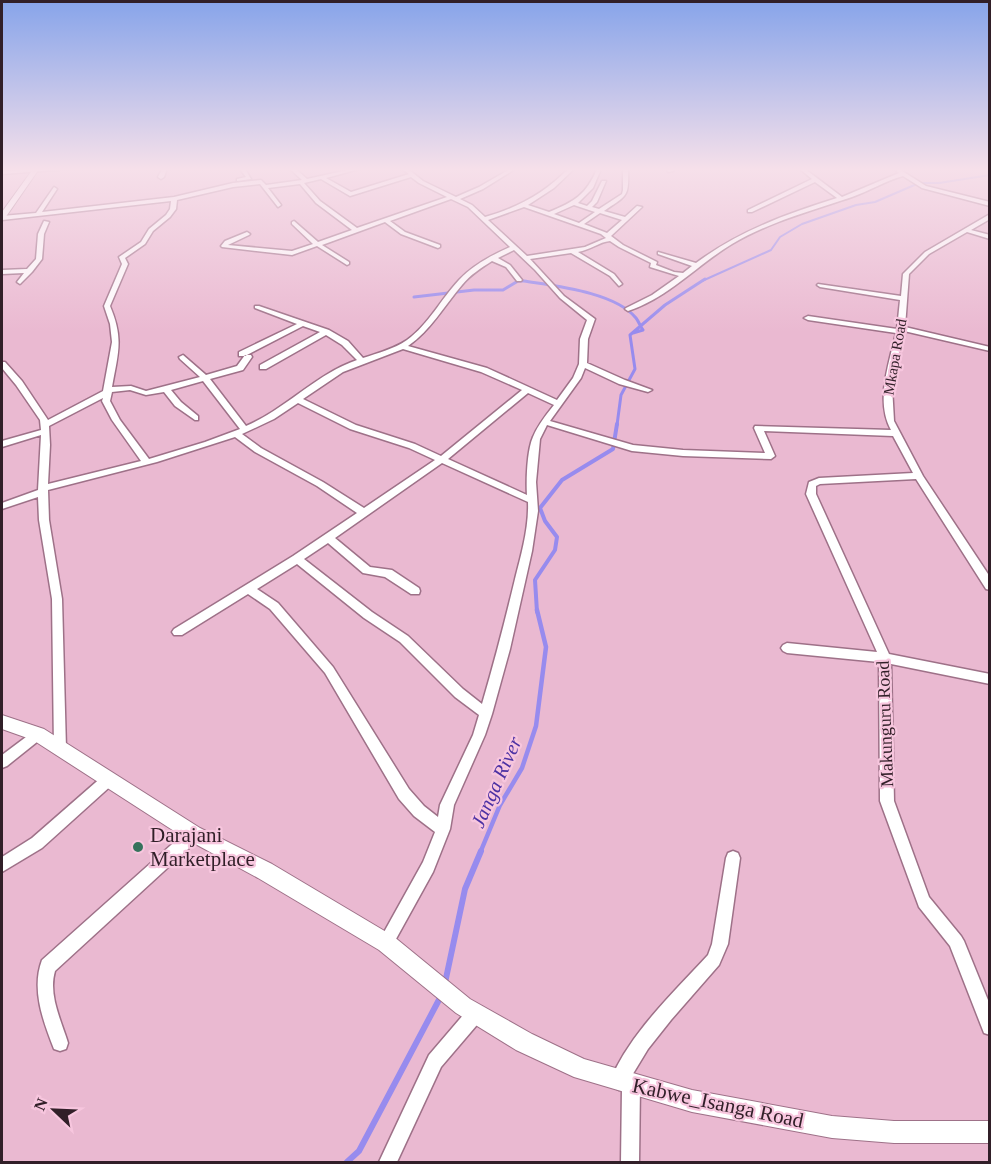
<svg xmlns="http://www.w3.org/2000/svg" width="991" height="1164" font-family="'Times New Roman',serif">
<rect width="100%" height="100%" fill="#eab9d1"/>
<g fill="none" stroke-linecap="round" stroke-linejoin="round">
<!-- stream-far4 -->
<path stroke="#978bee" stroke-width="2" d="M 702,281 L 771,250 L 780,237 L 802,224 L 856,205 L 875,202 L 919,183 L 939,183 L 990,175"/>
<!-- stream-far3 -->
<path stroke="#978bee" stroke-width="3" d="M 414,297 L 474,290 L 503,290 L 518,281 L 524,281 C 555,286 615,292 636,318 C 639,322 640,326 643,330 L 633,333
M 617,425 L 621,395 L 635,369 L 630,335 L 665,305 L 705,279"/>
<!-- stream-far2 -->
<path stroke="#978bee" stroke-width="4" d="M 537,612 L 535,580 L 555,550 L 557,537 L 545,521 L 540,508 L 562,480 L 613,449 L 617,424"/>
<!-- stream-far1 -->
<path stroke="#978bee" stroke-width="4.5" d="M 480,853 L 500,805 L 522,768 L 536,726 L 546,647 L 537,610"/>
<!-- stream -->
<path stroke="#978bee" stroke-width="6" d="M 445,983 L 465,889 L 481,851
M 347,1162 L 359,1151 L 441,996"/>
<defs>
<path id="minor" d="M 45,169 L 69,169 L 2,174 L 2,171 Z
M 162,169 L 167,169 L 164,177 L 161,179 L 158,177 Z
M 240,169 L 245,169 L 251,179 L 237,181 L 237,179 L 246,177 Z
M 290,169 L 296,169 L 307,179 L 352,169 L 359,169 L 326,178 L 351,192 L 409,174 L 402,169 L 408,169 L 423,181 L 456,197 L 479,187 L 510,169 L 515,169 L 483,189 L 460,199 L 472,205 L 485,217 C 517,208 545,193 568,169 L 574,169 L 554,188 L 528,205 L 549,212 C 574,202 586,195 597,169 L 601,169 L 593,188 L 578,203 L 587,206 L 592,201 L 602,181 L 606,181 L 597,202 L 592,207 L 599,209 L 622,194 L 623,190 L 623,169 L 628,169 C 629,198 627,195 604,211 L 625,217 L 637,206 L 642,207 L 611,236 L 623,245 L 657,262 L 656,265 L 674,272 L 683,273 L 692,266 L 658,254 L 658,252 L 696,263 C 739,231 786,214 837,198 L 815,182 L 752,212 L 748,212 L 748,210 L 812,179 L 800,169 L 805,169 L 842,197 L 899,173 L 896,171 L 899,169 L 926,186 L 990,202 L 990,206 L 922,188 L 903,176 C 885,181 869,191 852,197 C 811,211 769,222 732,244 C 697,265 668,298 628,311 L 625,309 L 626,308 L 652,295 L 679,276 L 650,267 L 651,263 L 619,247 L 610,241 C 599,242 590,250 578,252 L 614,274 L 622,284 L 619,286 L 610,276 L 571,253 L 530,259 L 564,296 L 595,319 L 588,339 L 587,363 L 625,380 L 652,390 L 648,392 L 619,384 L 585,368 L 581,378 L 550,421 L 633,445 L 683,450 L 765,453 L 754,428 L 755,426 L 891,430 C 875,401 889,364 896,333 L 808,320 L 804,318 L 808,316 L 897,329 L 900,300 L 820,287 L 817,285 L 818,284 L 901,296 L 903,274 L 925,252 L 990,214 L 990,219 L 971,230 L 990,235 L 990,239 L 967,232 L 929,254 L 909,274 L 905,327 L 990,347 L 990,351 L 904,331 L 892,386 L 894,421 L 923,476 L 990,577 L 990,590 L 986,589 L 916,479 L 820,484 L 816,486 L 816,494 L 889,654 L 990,674 L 990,684 L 891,664 L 894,801 L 929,897 L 961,936 L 964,941 L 990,1005 L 990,1035 L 984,1033 L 950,946 L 919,907 L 880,801 L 879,662 L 787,653 L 783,651 L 781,648 L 783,645 L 787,643 L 877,652 L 806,494 L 809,482 L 819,478 L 913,473 L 893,436 L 764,431 L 775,456 L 771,459 L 683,456 L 632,451 L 547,425 L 540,439 L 536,482 L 538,511 L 532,551 L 510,649 L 492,714 L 485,735 L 454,805 L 450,829 L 433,872 L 391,948 L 386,951 L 381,948 L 378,943 L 423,862 L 435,832 L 414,816 L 399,799 L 325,673 L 270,609 L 248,594 L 182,635 L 174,635 L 172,632 L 174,629 L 293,556 L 357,513 L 317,486 L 255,452 L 235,437 L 157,462 L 48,490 L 49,520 L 62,599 L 66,749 L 64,753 L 60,755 L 56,753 L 54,749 L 52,599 L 39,520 L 38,497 L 2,509 L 2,503 L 38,490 L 41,435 L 2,447 L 2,441 L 41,430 L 40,420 L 16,385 L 2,368 L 2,362 L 5,362 L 22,381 L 48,420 L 103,391 L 112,342 L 110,324 L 104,306 L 122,264 L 119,257 L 141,242 L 149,229 L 166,215 L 170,209 L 171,201 L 2,220 L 2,216 L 36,213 L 54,187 L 57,189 L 42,212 L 174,197 L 233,183 L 261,180 L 266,185 L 302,180 ZM 411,177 L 419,183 L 447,197 L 357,228 L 320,201 L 304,183 L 321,179 L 350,196 ZM 260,184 L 278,207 L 281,205 L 268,188 L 300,184 L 316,203 L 352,230 L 318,242 L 294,221 L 292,222 L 292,224 L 313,244 L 292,251 L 228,245 L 249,235 L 250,234 L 247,232 L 225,241 L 221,246 L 222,247 L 292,255 L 317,246 L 347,265 L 349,264 L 349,262 L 322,245 L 385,222 L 401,234 L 438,248 L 440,247 L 440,245 L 405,232 L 390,221 L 451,199 L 468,207 L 510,247 C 492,255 473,265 459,280 C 441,299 429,324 407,340 C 394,349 378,353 363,358 L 348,341 L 329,330 L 259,306 L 255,306 L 255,308 L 297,324 L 239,352 L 239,356 L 245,356 L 303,326 L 320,332 L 260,365 L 260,369 L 266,369 L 326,335 L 342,345 L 357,360 C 316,374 286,409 246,426 L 210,379 L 243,370 L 252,357 L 251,355 L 245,355 L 237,366 L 206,375 L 183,355 L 179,357 L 180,359 L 200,377 L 146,391 L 131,386 L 112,387 C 118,353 124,339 110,306 L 128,264 L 125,258 L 145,244 L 153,231 L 170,217 L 176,209 L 177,200 L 233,187 ZM 574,205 L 595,212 L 579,223 L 554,214 ZM 524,207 L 601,234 L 606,238 L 585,247 L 527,256 L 488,220 ZM 600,213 L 622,220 L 607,233 L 584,224 ZM 514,250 L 535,270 L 560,298 L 587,320 L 580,339 L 579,364 L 573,378 L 557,400 L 487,368 L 408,346 C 431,330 444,306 462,285 C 470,275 481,268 492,261 L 506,267 L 517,281 L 521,281 L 522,280 L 510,265 L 498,258 ZM 403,349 L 481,372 L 522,390 L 441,456 L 415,444 L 356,425 L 303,399 L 343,372 ZM 203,381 L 240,429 L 205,442 L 149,459 L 120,420 L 110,401 L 112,392 L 130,390 L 146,395 L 164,392 L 175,406 L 195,420 L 198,420 L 198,416 L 181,402 L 171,390 ZM 528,393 L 554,405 C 546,415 538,425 533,437 C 527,450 526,481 527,495 L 448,459 ZM 103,398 L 102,401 L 112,420 L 141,461 L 48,484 L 50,445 L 49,426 ZM 298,403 L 350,429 L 409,448 L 435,460 L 364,508 L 323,482 L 261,448 L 242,434 L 274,419 ZM 442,463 L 528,502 C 529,528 521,555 515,579 C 505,621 494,663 482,704 L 463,689 L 408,636 L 372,612 L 304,559 L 328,543 L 363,573 L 385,577 L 411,594 L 419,594 L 420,591 L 419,588 L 392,570 L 370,567 L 335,538 ZM 297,564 L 364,618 L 400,642 L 455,697 L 479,715 L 473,735 L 440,805 L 438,817 L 424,806 L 409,789 L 333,667 L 278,603 L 257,589 Z
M 667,169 L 672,169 L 673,171 L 668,172 Z
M 44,221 L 49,222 L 44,234 L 42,259 L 32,272 L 20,284 L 17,282 L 24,273 L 2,274 L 2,270 L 27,269 L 36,259 L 38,234 Z
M 38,728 L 42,730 L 44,734 L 42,738 L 7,766 L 2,768 L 2,755 Z
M 108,774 L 113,776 L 115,780 L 113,784 L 42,848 L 2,872 L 2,857 L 32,838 L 103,776 Z
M 194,827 L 199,829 L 201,834 L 199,839 L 55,971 C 48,995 61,1020 68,1043 L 66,1049 L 60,1051 L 54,1049 C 43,1021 31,989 42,960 L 189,829 Z
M 733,851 L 738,853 L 740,858 L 728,944 L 719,965 L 671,1020 L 648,1049 L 631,1077 L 637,1079 L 640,1085 L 639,1162 L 621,1162 L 622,1088 L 619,1090 L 613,1087 L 610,1081 C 630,1033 674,992 708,955 L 712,944 L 726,858 L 728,853 Z
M 476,1005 L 482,1007 L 484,1013 L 482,1019 L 441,1067 L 397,1162 L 379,1162 L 429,1055 L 470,1007 Z"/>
<path id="tertiary" d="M 33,169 L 39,169 L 5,218 L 2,218 L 2,212 Z
M 2,715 L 44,729 L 200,828 L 272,864 L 393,936 L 470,999 L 532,1034 L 584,1059 L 692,1090 L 832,1116 L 894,1121 L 990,1121 L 990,1143 L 894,1143 L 832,1138 L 692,1112 L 574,1077 L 516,1050 L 456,1013 L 379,950 L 258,878 L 188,840 L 33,740 L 2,729 Z"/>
</defs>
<!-- minor casing -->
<use href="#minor" stroke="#9e7188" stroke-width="3"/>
<!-- tertiary casing -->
<use href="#tertiary" stroke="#9e7188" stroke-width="2"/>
<!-- minor -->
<use href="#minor" fill="#fff" fill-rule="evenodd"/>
<!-- tertiary -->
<use href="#tertiary" fill="#fff" fill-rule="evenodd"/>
</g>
<!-- sky -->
<linearGradient id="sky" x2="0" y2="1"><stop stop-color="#87a4ea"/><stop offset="0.51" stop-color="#f6e0ea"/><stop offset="1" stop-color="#f6e0ea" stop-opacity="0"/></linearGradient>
<rect width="991" height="332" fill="url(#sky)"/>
<!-- markers -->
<circle fill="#36725c" stroke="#f7c6de" stroke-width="2" cx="138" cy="847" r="6"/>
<g text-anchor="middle" stroke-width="4.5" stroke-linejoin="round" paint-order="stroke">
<!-- far-street labels -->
<g font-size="15" fill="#311f28" stroke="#f7c6de">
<text transform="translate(895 357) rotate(-80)" y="5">Mkapa Road</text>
</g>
<!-- street labels -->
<g font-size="18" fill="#311f28" stroke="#f7c6de">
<text transform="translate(885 724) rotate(-92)" y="6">Makunguru Road</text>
</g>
<!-- water labels -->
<g font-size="20" font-style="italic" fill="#4c31a3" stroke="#f7c6de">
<text transform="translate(496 782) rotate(-66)" y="7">Janga River</text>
</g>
<!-- near-poi labels -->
<g font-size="21" fill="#311f28" stroke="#f7c6de" text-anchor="start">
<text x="150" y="842">Darajani<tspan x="150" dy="24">Marketplace</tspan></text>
</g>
<!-- near-street labels -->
<g font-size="21" fill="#311f28" stroke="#f7c6de">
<text transform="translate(718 1103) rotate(12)" y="7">Kabwe_Isanga Road</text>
</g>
</g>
<!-- border -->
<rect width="991" height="1164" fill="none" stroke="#311f28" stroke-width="6"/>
<!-- north arrow -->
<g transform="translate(54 1110) rotate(293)" stroke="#f7c6de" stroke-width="4.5" paint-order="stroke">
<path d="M0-4.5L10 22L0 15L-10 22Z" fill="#311f28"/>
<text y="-9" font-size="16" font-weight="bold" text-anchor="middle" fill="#311f28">N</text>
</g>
</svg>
